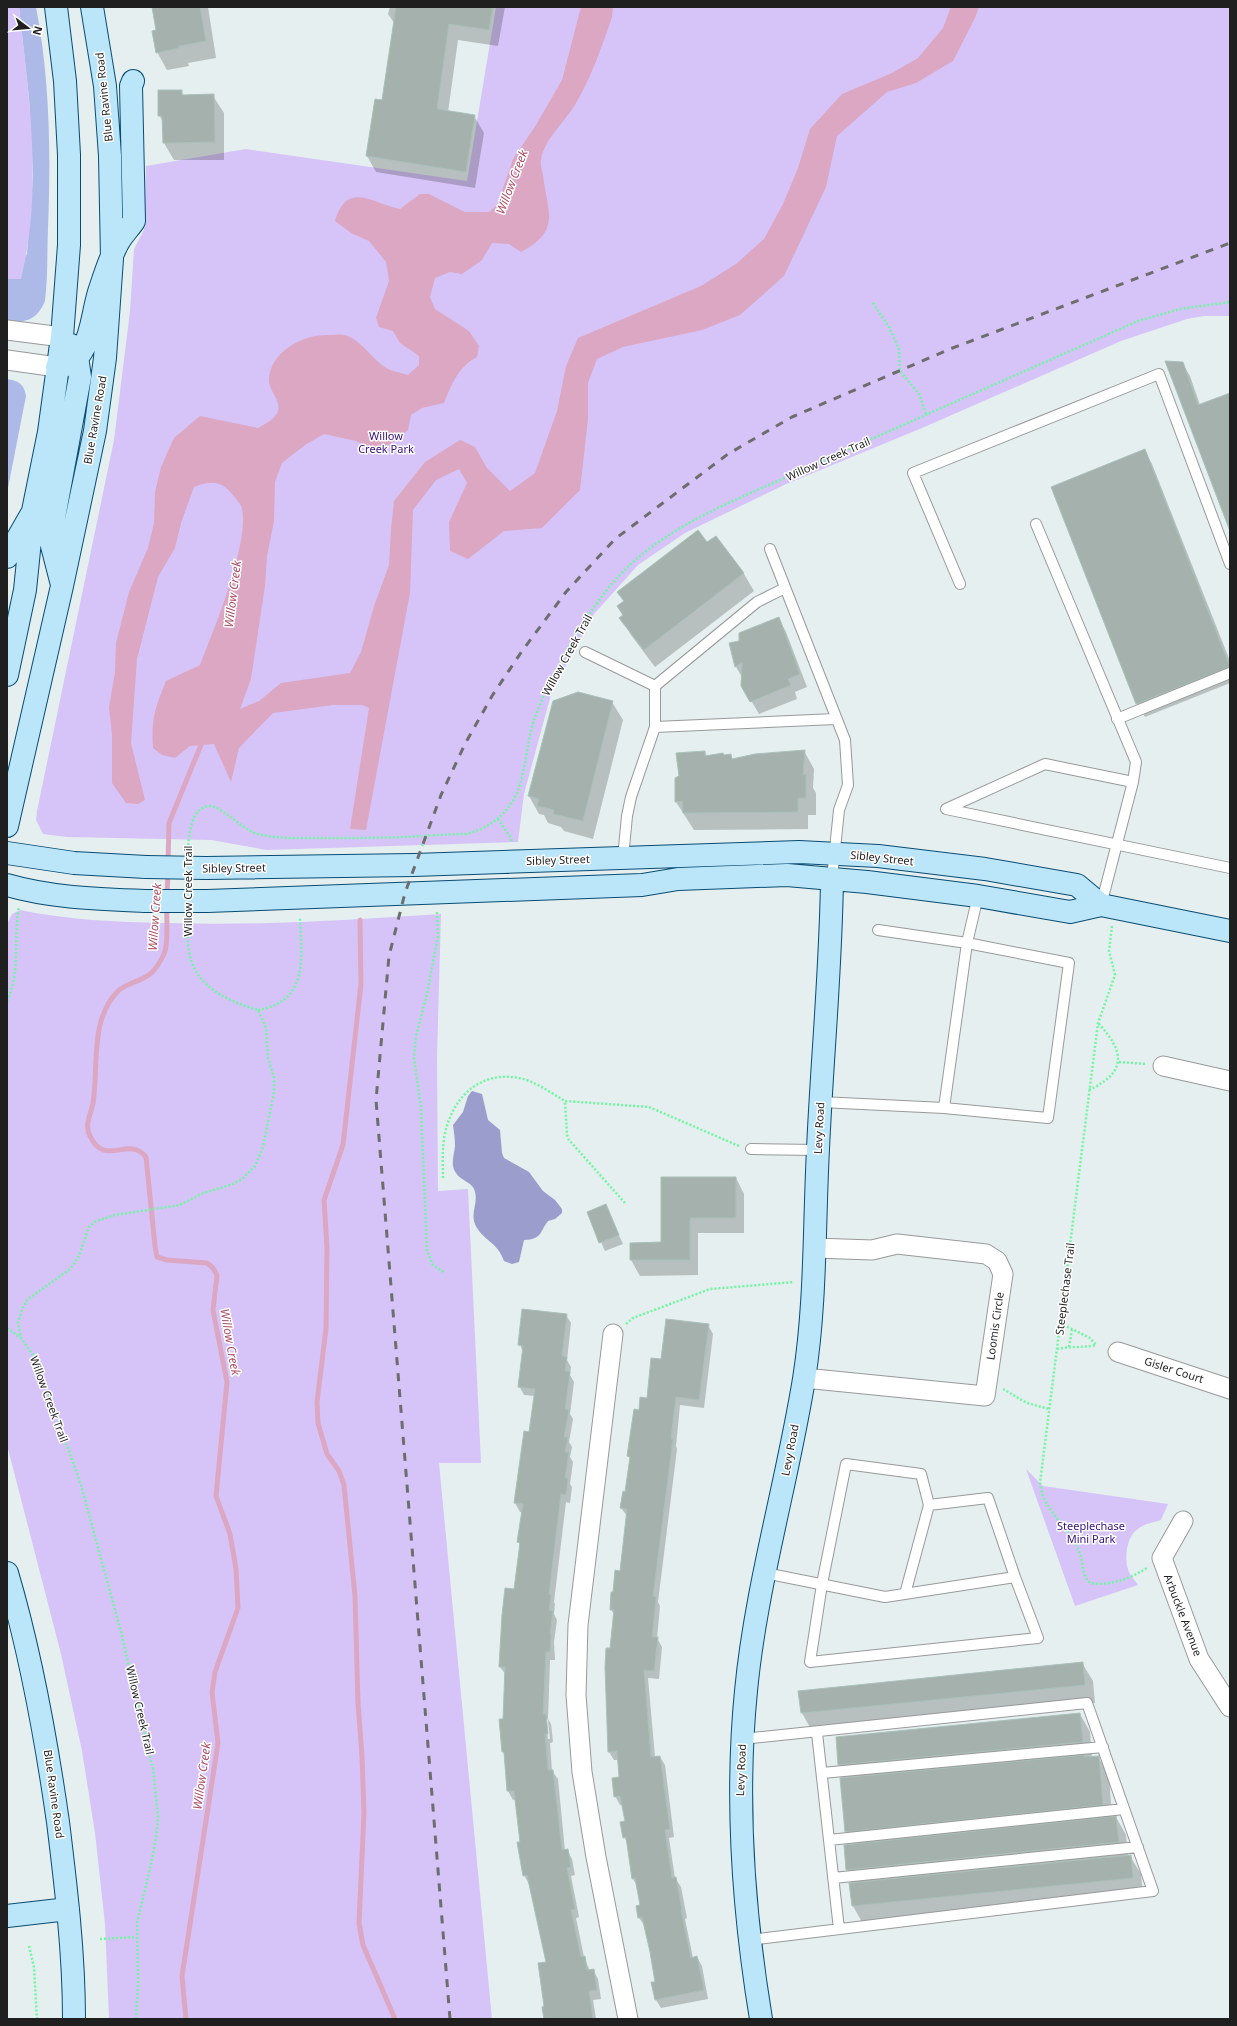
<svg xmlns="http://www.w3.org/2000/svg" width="1237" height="2026" font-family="'Noto Sans',sans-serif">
<rect width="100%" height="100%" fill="#e5efef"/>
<!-- grass -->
<path fill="#adbae8" d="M 19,7 L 36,7 C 50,79 51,155 48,228 C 47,252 48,277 45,301 C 37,320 26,323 7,321 L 7,279 L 13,278 L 27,254 L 33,175 L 29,98 Z
M 7,379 C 19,381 24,384 26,396 L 7,493 Z"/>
<!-- forest -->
<path fill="#9b9dcd" d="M 472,1091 L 482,1094 L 488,1120 L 500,1130 L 502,1153 L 504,1158 L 529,1172 L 543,1191 L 555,1200 L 562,1209 L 562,1213 L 555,1219 L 548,1221 C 539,1233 542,1239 524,1240 L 519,1262 L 512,1264 L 504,1261 C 498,1243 486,1242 477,1228 C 468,1214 480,1203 474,1189 C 471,1182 460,1180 456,1173 C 450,1165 454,1156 455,1146 C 455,1139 454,1132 453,1125 L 463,1112 L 468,1096 Z"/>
<!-- park -->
<path fill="#d6c4f8" d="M 7,7 L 19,7 C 29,96 43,190 21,279 L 7,279 Z
M 496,7 L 1230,7 L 1230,316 L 1204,316 L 1187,319 L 1121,341 L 922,428 L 784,485 L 685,533 L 638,565 L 594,614 L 552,691 L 524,794 L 518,842 L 267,850 L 211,840 L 67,837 L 43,834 L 36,820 L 37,811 L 114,440 L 130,311 L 134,249 L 144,230 L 146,166 L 246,149 L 467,181 Z
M 20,910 C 68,920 116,922 165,923 C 257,926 349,920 441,914 L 437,1058 L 438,1191 L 468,1189 L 481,1463 L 439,1463 L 492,2019 L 109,2019 L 105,1924 L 95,1833 L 82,1751 L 61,1654 L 7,1445 L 7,924 L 12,914 Z
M 1026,1469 L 1043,1486 L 1168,1504 L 1161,1520 C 1153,1523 1145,1523 1138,1529 C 1127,1535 1124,1558 1128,1569 C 1129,1575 1135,1580 1138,1585 L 1075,1606 Z"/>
<!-- water -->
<path fill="#dca7c2" d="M 581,7 L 613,7 L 612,17 C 602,46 592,76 576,103 C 566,121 544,139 541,160 C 540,164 542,171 543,175 C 547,211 562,231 521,252 L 509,244 L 492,243 L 482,260 L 462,274 L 450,272 L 435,278 L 430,297 L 435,309 L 469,331 L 479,346 L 477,357 C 458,367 452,384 444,403 L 422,408 L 411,415 L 408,430 L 389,445 L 371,449 L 356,441 L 324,434 L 305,445 L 282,463 L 275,482 L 274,521 L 267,556 L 265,586 L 251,679 L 240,709 L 259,701 L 281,683 L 350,673 L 361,652 L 374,606 L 389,565 L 391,529 L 394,501 L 425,462 L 460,440 L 475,447 L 487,468 L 510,491 L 535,473 L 557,411 L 566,366 L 578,338 L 701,286 L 736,264 L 764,239 L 783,204 L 798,168 L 810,129 L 842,94 L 892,73 L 918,58 L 943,28 L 951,7 L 979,7 L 975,18 L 953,61 L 916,83 L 887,92 L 837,136 L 826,187 L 784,276 L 740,315 L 702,330 L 623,347 L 597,359 L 588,383 L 588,419 L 580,490 L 542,528 L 504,531 L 468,559 L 450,551 L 449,522 L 467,483 L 459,469 L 436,480 L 413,510 L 410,593 L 366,830 L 350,829 L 369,708 L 362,705 L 333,705 L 273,713 L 239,748 L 231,782 L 214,744 L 190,746 L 175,758 L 162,755 L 153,748 C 151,719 155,708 166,681 L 200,665 C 214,629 249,545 242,509 C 241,504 235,498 232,494 C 221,480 209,481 194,487 L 181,523 L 175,548 L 158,577 L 137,659 L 131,743 L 145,800 L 138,804 L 126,803 L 112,783 L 112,735 L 109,707 L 115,672 L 116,643 L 129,592 L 148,548 L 154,523 L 155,492 L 161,467 L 174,438 L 200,416 L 258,428 C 266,423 275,420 278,411 C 281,400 270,392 269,382 C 268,353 302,334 329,335 C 334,335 339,334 344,335 C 362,339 373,362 390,370 C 396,372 402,373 408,375 L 419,365 L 419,356 L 400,343 L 393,331 L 379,327 L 376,318 L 389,281 L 386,262 L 369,241 L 351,233 L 335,221 C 347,180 372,203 400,209 L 420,194 L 429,194 L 465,212 L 489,212 L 497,205 L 513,159 L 536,125 L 562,80 Z"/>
<!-- shadow -->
<path fill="#0003" fill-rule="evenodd" d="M 153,7 L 208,7 L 216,58 L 188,63 L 189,66 L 167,70 L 157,52 L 157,31 Z
M 390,7 L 505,7 L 498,46 L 458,40 L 448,112 L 474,116 L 484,133 L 475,188 L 376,172 L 367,156 L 383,102 L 395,24 L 388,14 Z
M 181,91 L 184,96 L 213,96 L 224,113 L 224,160 L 174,160 L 164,143 L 164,123 L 159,115 Z
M 1166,362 L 1182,363 L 1190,376 L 1200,405 L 1230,394 L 1230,532 Z
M 1144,450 L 1152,464 L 1230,661 L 1230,683 L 1145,717 L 1137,704 L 1052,487 Z
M 716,537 L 744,574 L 754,591 L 655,667 L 631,635 L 621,618 L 623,616 L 618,606 L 624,602 L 618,592 L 707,544 Z
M 779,619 L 786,632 L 807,687 L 795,692 L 797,699 L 759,714 L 742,685 L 742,677 L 736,667 L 730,644 L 740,642 Z
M 612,702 L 623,720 L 593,839 L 564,831 L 561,827 L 548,823 L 544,815 L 539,814 L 529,796 Z
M 804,751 L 814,769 L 813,788 L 816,793 L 816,815 L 808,815 L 808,829 L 694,830 L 676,802 L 680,777 L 705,752 L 707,756 L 730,755 L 733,760 Z
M 662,1178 L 736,1178 L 744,1194 L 744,1233 L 698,1233 L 698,1275 L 640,1276 L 631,1260 L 631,1244 L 662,1243 Z
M 606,1206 L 623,1244 L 605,1251 L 588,1213 Z
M 566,1315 L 571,1323 L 567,1360 L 571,1367 L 570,1375 L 574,1382 L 570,1414 L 573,1419 L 569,1442 L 572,1447 L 570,1457 L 573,1462 L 570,1484 L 572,1487 L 570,1503 L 566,1502 L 554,1602 L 555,1604 L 554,1614 L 557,1620 L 554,1642 L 555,1660 L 550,1660 L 548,1719 L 551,1724 L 553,1742 L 550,1743 L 552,1771 L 558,1779 L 565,1851 L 567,1850 L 572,1859 L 575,1875 L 571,1876 L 579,1917 L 576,1918 L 584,1957 L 590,1971 L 593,1970 L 598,1979 L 601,1999 L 593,2000 L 596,2019 L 545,2019 L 547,1963 L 529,1884 L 524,1875 L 516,1799 L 513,1800 L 508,1791 L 500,1720 L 504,1720 L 506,1675 L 500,1667 L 515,1590 L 523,1512 L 520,1512 L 515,1503 L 530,1433 L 535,1396 L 524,1395 L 519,1386 L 523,1352 L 520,1345 ZM 546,1718 L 548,1720 L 550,1739 L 548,1739 Z
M 708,1325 L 713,1334 L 704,1408 L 680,1405 L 676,1446 L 677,1449 L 658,1602 L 660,1606 L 657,1638 L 662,1647 L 659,1679 L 648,1678 L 655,1757 L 660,1757 L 665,1765 L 674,1837 L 669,1838 L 675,1878 L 681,1887 L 687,1918 L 685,1919 L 693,1958 L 697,1957 L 702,1966 L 708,1999 L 661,2008 L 656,2000 L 656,1982 L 645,1926 L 639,1918 L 637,1906 L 641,1905 L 637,1886 L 633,1879 L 628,1844 L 624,1837 L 626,1822 L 623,1805 L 620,1805 L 615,1796 L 620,1777 L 618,1760 L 614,1760 L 609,1752 L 611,1649 L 614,1615 L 611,1609 L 621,1572 L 627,1516 L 621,1508 L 626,1493 L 631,1460 L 628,1456 L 640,1411 L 648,1399 L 662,1360 Z
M 1082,1663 L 1093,1681 L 1095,1703 L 812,1731 L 802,1713 L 800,1692 Z
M 1080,1714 L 1090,1732 L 1092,1758 L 1098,1757 L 1109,1775 L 1112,1818 L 1116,1817 L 1126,1835 L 1128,1856 L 1130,1856 L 1141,1874 L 1143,1896 L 863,1924 L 853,1906 L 851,1884 L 855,1883 L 847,1869 L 854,1845 L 846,1831 L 847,1778 L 839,1764 Z"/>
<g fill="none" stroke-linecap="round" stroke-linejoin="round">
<!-- stream -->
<path stroke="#dca7c2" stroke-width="5" d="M 168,863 L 169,823 L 203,740
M 167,895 L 168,873
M 167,905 C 166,917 169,944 164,954 C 155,972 151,976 132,983 C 128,985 122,987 119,990 C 89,1019 99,1066 93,1103 C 91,1114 84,1125 90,1136 C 105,1168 129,1135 146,1157 L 155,1246 L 157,1257 L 167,1260 L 207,1263 L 213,1268 L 217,1275 L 213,1310 L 227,1382 L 216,1496 L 230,1534 L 236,1569 L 238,1608 L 215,1672 L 212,1692 L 218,1743 L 182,1976 L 186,2019
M 360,920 L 361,984 L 343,1145 L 324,1200 L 327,1248 L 326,1329 L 317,1402 L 318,1423 L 327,1454 L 339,1471 L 344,1485 L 355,1596 L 358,1703 L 362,1756 L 364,1813 L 359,1923 L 363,1945 L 395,2019"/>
</g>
<!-- building -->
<path fill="#a5b1ad" stroke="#a8c1b9" d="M 152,7 L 200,7 L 206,41 L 179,46 L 179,48 L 156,53 L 152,31 L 156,30 Z
M 396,7 L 493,7 L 489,30 L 449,24 L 437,109 L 475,115 L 466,172 L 366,156 L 375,99 L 382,100 Z
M 158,90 L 182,90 L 182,95 L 214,94 L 215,142 L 163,143 L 162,116 L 158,116 Z
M 1165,361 L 1183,362 L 1198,405 L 1230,393 L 1230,531 Z
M 1145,449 L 1230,667 L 1136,704 L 1051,487 Z
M 698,530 L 707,542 L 716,536 L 744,573 L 644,650 L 619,618 L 623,615 L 617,606 L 624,601 L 617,592 Z
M 779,617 L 800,674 L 788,679 L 791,685 L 750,702 L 741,686 L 742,663 L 735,667 L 729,643 L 739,641 L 739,633 Z
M 578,692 L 613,701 L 583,821 L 553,814 L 554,810 L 537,806 L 539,799 L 528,796 L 553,701 Z
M 805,750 L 803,775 L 806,774 L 806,798 L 798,798 L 798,812 L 683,813 L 682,801 L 675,802 L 675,778 L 679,776 L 676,753 L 705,751 L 705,756 L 723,753 L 724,755 L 731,754 L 732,759 L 755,754 Z
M 661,1177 L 736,1177 L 736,1218 L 690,1218 L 690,1260 L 630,1260 L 630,1243 L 661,1242 Z
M 606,1204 L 619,1235 L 599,1243 L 587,1212 Z
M 522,1309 L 567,1314 L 562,1356 L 567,1357 L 565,1371 L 570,1372 L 565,1409 L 569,1410 L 564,1437 L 568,1437 L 565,1452 L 569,1452 L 565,1478 L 568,1478 L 566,1495 L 561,1494 L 549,1594 L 551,1595 L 549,1610 L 553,1611 L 550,1634 L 551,1634 L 550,1652 L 546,1652 L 543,1714 L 546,1714 L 548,1734 L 545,1734 L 548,1770 L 553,1770 L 562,1850 L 568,1849 L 571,1867 L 567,1868 L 575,1909 L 571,1910 L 581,1957 L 585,1956 L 587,1970 L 594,1969 L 597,1990 L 589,1991 L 593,2019 L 544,2019 L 542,2007 L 544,2006 L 538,1963 L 546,1962 L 527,1875 L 523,1876 L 517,1842 L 520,1842 L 514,1791 L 507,1791 L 504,1752 L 502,1752 L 499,1719 L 503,1719 L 505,1667 L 499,1667 L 502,1615 L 505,1588 L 514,1589 L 520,1543 L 517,1542 L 523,1504 L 514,1503 L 524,1431 L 529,1432 L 535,1389 L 518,1387 L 523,1346 L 518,1345 Z
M 666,1319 L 709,1324 L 699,1400 L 676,1397 L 671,1439 L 673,1439 L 653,1596 L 656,1597 L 652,1637 L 658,1637 L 654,1671 L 644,1670 L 651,1757 L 660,1756 L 670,1829 L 665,1830 L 672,1878 L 676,1877 L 682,1910 L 681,1910 L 691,1958 L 697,1956 L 704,1990 L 655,2000 L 651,1982 L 655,1982 L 650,1952 L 642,1917 L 638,1918 L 636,1906 L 640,1905 L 635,1878 L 632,1879 L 626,1837 L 623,1838 L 620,1822 L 625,1821 L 620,1796 L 614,1797 L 612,1778 L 619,1777 L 617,1751 L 608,1752 L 605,1667 L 606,1648 L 610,1648 L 614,1610 L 610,1610 L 611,1592 L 613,1592 L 615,1570 L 620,1571 L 627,1509 L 620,1508 L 623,1491 L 625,1492 L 630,1457 L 627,1456 L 634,1409 L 639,1410 L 640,1397 L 647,1398 L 651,1358 L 661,1359 Z
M 1083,1662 L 1085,1685 L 801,1713 L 798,1691 Z
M 1080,1713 L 1083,1742 L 838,1765 L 836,1737 Z
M 1084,1755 L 1084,1757 L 1099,1756 L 1103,1805 L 845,1832 L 840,1778 Z
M 1116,1816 L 1119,1842 L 846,1870 L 844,1845 Z
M 1131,1855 L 1133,1878 L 852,1906 L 849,1883 Z"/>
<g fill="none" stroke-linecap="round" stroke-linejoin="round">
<defs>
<path id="lane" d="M 1036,524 L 1136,762 L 1133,782 L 1101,905
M 770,549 L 845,740 L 848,785 L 839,810 L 832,878
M 960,584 L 913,473 L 1159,374 L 1230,564
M 785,588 L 757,602 L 655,686 L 655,727 L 835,719
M 585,652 L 655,686
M 1117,719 L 1230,673
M 1133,782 L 1045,764 L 946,809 L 1230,868
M 623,858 L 627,816 L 631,797 L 655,727
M 878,930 L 967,943 L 1069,963 L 1048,1118 L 944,1108
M 821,1102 L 944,1108 L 967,943 L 978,896
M 751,1149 L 818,1150
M 765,1573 L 885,1597 L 1015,1577 L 988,1498 L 929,1505 L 921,1474 L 846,1464 L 822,1584 L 810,1662 L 1038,1638 L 1015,1577
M 905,1594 L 929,1505
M 817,1733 L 839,1929
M 742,1739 L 1087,1703 L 1153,1891 L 749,1940
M 822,1773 L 1103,1747
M 829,1840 L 1124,1809
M 833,1878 L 1138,1847"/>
<path id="street" d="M 7,330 L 62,337
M 7,360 L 57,367
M 1163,1066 L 1230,1081
M 613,1334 L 578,1625 L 576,1695 L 582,1772 L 596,1857 L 628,2019
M 1118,1352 L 1230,1389
M 804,1378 L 985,1396 L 1003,1274 L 997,1261 L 986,1254 L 897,1244 L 872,1250 L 815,1248
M 1183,1521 L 1162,1558 L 1199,1659 L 1230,1707"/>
<path id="secondary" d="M 57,367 C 68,366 77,360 82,351 C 93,332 93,309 100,289 C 105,274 112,251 121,238 C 125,232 130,227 134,221 L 131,86 L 133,81
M 7,557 L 31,515
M 61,581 L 51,542 L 51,534 L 80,377 L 77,357 L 71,345
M 7,675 L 25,590 L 33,511 L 49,432 L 62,337 L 69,245 L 69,155 L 65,81 L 56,7
M 7,826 L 62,586 L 95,431 L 105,358 L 112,259 L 110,156 L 105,86 L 92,7
M 7,853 L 74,863 L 146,867
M 206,868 L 414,865 L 799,852 L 878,856 L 985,869 L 1077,885 L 1101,905 L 1230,931
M 7,885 C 52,898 99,899 145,901
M 207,901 L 642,885 L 678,879 L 787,875 L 867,882 L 978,896 L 1070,912 L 1101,905
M 7,1573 C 31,1654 46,1738 58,1822 C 66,1887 74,1953 74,2019
M 7,1916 L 68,1909
M 761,2019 C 743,1910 735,1802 746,1691 C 756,1586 787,1484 804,1379 C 816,1303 814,1226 818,1149 C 822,1059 831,968 832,878"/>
</defs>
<!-- lane casing -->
<use href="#lane" stroke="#999" stroke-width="12"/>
<!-- street casing -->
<use href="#street" stroke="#999" stroke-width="21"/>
<!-- secondary casing -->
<use href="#secondary" stroke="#084c74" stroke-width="24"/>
<!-- path -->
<path stroke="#70f6a1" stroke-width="2.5" stroke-dasharray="2 2" stroke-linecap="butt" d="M 873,303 L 889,327 L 899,349 L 900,371 L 919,394 L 926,414
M 498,819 L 511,838 L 512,843
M 422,846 L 427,836
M 188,849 C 189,835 191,807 209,806 C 224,806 242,832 262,835 C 282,839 303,838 323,838 C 356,838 390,838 423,836 C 438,835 452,834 466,834 C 486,829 501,819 512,802 C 525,784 526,744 534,720 C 550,676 586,612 617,578 C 668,522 747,496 814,465 C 922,416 1030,369 1138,321 L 1180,309 L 1230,302
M 437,912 L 438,936 L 427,994 L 416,1036 L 414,1058 L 421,1108 L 427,1251 L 433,1265 L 445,1273
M 1112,926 L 1109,951 L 1115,975 L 1098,1023 L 1040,1483 C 1043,1513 1072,1527 1080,1554 C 1084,1565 1081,1574 1090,1583 C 1111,1586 1129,1579 1147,1568
M 7,1001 C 21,971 13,938 19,907
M 258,1010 C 310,1001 301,957 300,917
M 1119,1062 L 1147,1064
M 1089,1090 C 1127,1072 1125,1052 1098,1023
M 443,1178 C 443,1165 442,1152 444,1139 C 450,1100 478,1070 519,1078 C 535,1081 551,1093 565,1101
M 625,1203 L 569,1140 L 567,1135 L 565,1101 L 649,1107 L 739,1146
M 626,1324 L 633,1318 L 710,1289 L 794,1282
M 7,1328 L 21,1338
M 1069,1347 L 1072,1330
M 1057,1349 C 1070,1346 1083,1348 1096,1345 L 1090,1338 L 1060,1323
M 1003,1389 L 1027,1403 L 1049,1409
M 100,1939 L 136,1937
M 29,1946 L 34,1967 L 37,2019
M 136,2019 L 138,1984 L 137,1923 L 151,1864 L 156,1838 L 158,1817 L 153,1769 L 121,1632 L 81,1485 L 36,1359 L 21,1338 L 18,1322 L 23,1307 L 28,1299 L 70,1269 L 79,1256 L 89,1227 L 96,1221 L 115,1215 L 180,1205 L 201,1194 L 233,1184 L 242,1179 L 255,1166 L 263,1147 L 274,1092 L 274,1078 L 268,1058 L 266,1028 L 258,1010 C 227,1001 194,986 189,951 C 187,941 188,930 188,920"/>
<!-- lane -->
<use href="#lane" stroke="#fff" stroke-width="10"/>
<!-- street -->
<use href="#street" stroke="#fff" stroke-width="19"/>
<!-- secondary -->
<use href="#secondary" stroke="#bbe5f8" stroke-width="22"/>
<!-- rail -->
<path stroke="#6d6d6d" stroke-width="3" stroke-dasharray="8 8" stroke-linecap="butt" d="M 450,2019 L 376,1100 L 389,956 L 405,893 L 441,795 L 465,744 L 492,696 L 522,651 L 566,592 L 615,539 L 728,454 L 792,417 L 950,349 L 1230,243"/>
<defs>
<path id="secondary-bridge" d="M 146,867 L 206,868
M 145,901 L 207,901"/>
</defs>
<!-- secondary-bridge casing -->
<use href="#secondary-bridge" stroke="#084c74" stroke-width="24" stroke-linecap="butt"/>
<!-- secondary-bridge -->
<use href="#secondary-bridge" stroke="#bbe5f8" stroke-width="22"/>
</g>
<g text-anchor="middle" stroke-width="3" stroke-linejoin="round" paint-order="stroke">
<!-- street labels -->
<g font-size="11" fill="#1f1f1f" stroke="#fff">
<text transform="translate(104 97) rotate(-96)" y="4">Blue Ravine Road</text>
<text transform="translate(95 420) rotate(-80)" y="4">Blue Ravine Road</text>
<text transform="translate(828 459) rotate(-24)" y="4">Willow Creek Trail</text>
<text transform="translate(567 655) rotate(-61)" y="4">Willow Creek Trail</text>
<text transform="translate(882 858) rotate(6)" y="4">Sibley Street</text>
<text transform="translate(558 860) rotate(-2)" y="4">Sibley Street</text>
<text transform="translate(234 868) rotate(-1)" y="4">Sibley Street</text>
<text transform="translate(188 891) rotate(-90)" y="4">Willow Creek Trail</text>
<text transform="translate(819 1128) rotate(-87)" y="4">Levy Road</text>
<text transform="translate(1065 1289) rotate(-83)" y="4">Steeplechase Trail</text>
<text transform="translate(995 1326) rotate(-82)" y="4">Loomis Circle</text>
<text transform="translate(1174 1370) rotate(18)" y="4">Gisler Court</text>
<text transform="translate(49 1399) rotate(70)" y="4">Willow Creek Trail</text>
<text transform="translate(790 1450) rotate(-79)" y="4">Levy Road</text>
<text transform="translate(1183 1615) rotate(69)" y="4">Arbuckle Avenue</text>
<text transform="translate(140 1710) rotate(77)" y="4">Willow Creek Trail</text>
<text transform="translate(741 1770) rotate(-88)" y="4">Levy Road</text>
<text transform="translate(54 1794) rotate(82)" y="4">Blue Ravine Road</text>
</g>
<!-- park labels -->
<g font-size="11" fill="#340f7b" stroke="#fff">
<text x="386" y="440">Willow<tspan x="386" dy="13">Creek Park</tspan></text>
<text x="1091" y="1530">Steeplechase<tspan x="1091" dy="13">Mini Park</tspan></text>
</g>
<!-- water labels -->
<g font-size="12" font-style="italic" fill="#ac4e64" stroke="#fff">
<text transform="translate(512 182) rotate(-69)" y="4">Willow Creek</text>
<text transform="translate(233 594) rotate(-83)" y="4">Willow Creek</text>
<text transform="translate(155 917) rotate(-86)" y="4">Willow Creek</text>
<text transform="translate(230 1342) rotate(80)" y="4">Willow Creek</text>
<text transform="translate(202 1776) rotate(-82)" y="4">Willow Creek</text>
</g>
</g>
<!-- border -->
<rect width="1237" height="2026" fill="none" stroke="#1f1f1f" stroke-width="16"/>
<!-- north arrow -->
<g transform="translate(28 28) rotate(106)" stroke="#ffffff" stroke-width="3" paint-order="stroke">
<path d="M0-3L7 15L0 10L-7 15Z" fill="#1f1f1f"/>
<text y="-6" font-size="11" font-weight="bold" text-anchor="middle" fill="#1f1f1f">N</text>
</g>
</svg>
